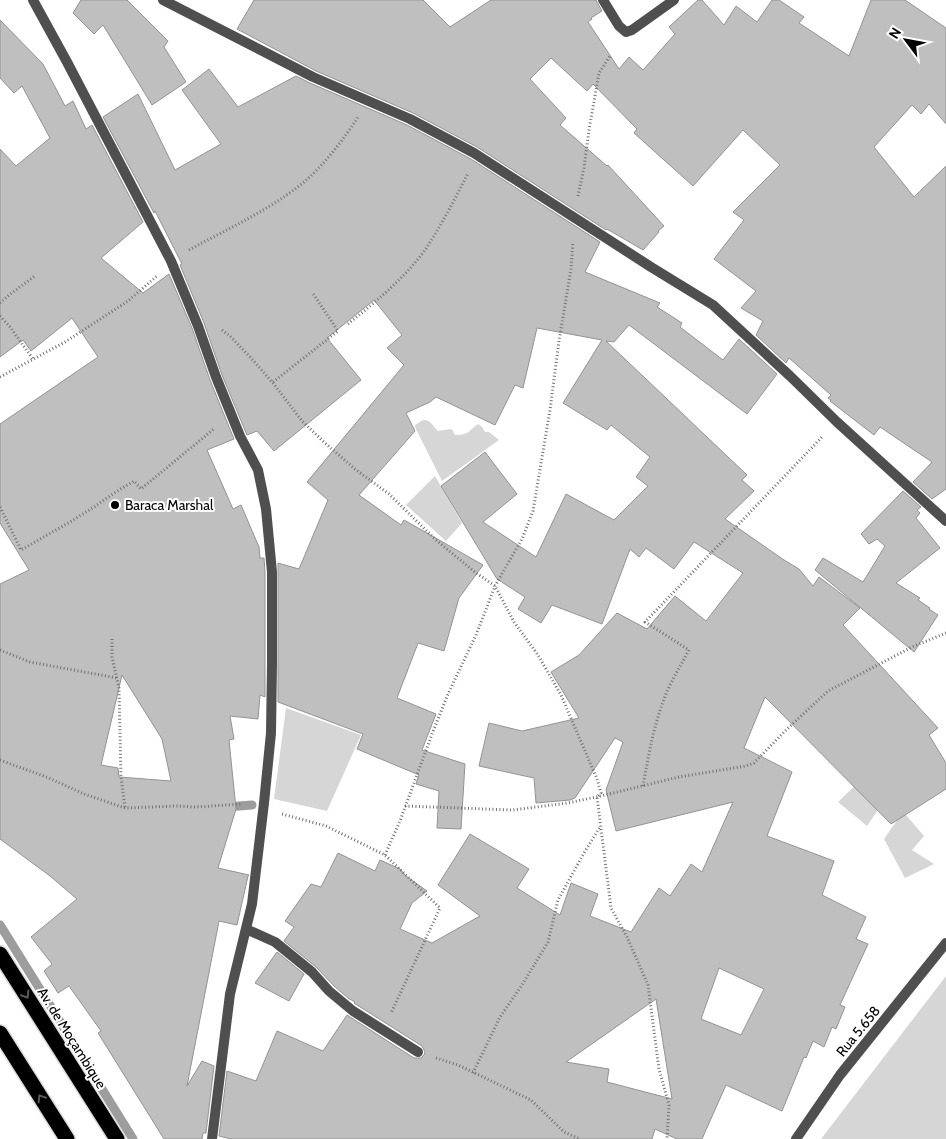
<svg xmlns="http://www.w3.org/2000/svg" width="946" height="1139" font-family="Cabin,sans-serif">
<rect width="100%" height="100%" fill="#fff"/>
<!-- green -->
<path fill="#d6d6d6" d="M 423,420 C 430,419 433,426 438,431 L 451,429 L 453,431 L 455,435 C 470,435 468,431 478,424 L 482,427 L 485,432 L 489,432 L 499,440 L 442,481 L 415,427 L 415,425 Z
M 435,476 L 462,523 L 446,541 L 406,505 Z
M 286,708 L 361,735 L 327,811 L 274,799 Z
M 870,771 L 883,788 L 924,836 L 912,850 L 934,864 L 905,878 L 884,839 L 900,816 L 882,804 L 867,826 L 838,802 Z
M 946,976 L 946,1139 L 821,1139 Z"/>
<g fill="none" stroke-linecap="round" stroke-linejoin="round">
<!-- stream -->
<path stroke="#9d9d9d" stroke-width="9" d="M 226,807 L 252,805
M 0,925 L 133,1139"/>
</g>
<!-- building -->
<path fill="#bfbfbf" stroke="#939393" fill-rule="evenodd" d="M 81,0 L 127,0 L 168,41 L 164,47 L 186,82 L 152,105 L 103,25 L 94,34 L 73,13 Z
M 254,0 L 423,0 L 450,27 L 491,0 L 596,0 L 602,11 L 591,18 L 592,19 L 588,22 L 619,69 L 629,57 L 643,70 L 675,34 L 669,27 L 698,0 L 702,0 L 724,25 L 736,6 L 757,22 L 772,0 L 779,0 L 804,17 L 799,23 L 849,56 L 871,0 L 905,0 L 946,28 L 946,124 L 929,104 L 921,114 L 912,105 L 874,147 L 914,197 L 946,166 L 946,489 L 932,499 L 913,482 L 932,462 L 880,427 L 874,435 L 830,401 L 831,400 L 828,398 L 831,395 L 789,358 L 786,363 L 756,335 L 763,321 L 741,308 L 756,291 L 714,259 L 744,220 L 733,212 L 780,165 L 743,130 L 693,186 L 634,133 L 637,129 L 593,84 L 587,91 L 551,58 L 530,79 L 566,118 L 560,125 L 607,166 L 608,165 L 664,226 L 658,231 L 659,232 L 643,250 L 607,229 L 606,230 L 477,147 L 413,113 L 316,71 L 237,29 Z
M 0,20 L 43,64 L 65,106 L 73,101 L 86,129 L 92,125 L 143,222 L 101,258 L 143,293 L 169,274 L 192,328 L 210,380 L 234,439 L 207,450 L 233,509 L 241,505 L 259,547 L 260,558 L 264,558 L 265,572 L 265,697 L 260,695 L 258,719 L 230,716 L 234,739 L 229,740 L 236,809 L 218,868 L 249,875 L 248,876 L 237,925 L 219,921 L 187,1086 L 202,1061 L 214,1066 L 206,1133 L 203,1133 L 202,1139 L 164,1139 L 98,1033 L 101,1031 L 69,986 L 58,993 L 44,971 L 52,964 L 31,937 L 77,899 L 50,876 L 0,839 L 0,584 L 29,570 L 0,523 L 0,424 L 98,357 L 72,318 L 31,351 L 23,340 L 0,357 L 0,149 L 16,166 L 50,138 L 22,86 L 14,93 L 0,78 ZM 122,675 L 162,739 L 171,781 L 119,777 L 118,768 L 101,765 Z
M 209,69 L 238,107 L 296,76 L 310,83 L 407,125 L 471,159 L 600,242 L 585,272 L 660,303 L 657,307 L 682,323 L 680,327 L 723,360 L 739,339 L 777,374 L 747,414 L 629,325 L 614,342 L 606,341 L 747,475 L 742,480 L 754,491 L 725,519 L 784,560 L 799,569 L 813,586 L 819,577 L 860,608 L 843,625 L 938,728 L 929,735 L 946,763 L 946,789 L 891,824 L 765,697 L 744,748 L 792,772 L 767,836 L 834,861 L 822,895 L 866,917 L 856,939 L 868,944 L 840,1005 L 845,1007 L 836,1029 L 832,1027 L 824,1047 L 813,1041 L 806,1058 L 804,1057 L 782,1111 L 726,1085 L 702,1139 L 677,1139 L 655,1129 L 652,1139 L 231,1139 L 219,1136 L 227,1071 L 256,1081 L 277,1031 L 323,1051 L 347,1015 L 414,1058 L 421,1058 L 424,1055 L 425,1052 L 422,1046 L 357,1005 L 354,1003 L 355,1002 L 348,998 L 334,986 L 316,967 L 284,941 L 294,927 L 285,921 L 311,884 L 321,887 L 338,853 L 375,871 L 380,860 L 400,869 L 406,876 L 427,891 L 412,903 L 400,929 L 432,943 L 480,916 L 438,885 L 470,834 L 529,869 L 517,888 L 560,915 L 571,883 L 598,894 L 590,916 L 631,932 L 659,888 L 670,896 L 691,864 L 702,872 L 733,802 L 616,831 L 606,790 L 623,742 L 615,738 L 575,798 L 570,800 L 536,803 L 534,778 L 479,766 L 489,723 L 522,731 L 579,718 L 551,672 L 579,655 L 617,613 L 647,629 L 675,596 L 706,621 L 743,573 L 694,542 L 674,569 L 646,548 L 639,557 L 630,549 L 602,624 L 552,605 L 541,623 L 518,609 L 525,597 L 497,579 L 441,486 L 485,452 L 517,494 L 483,522 L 536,557 L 566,494 L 614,520 L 648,486 L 636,477 L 650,457 L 611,425 L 607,430 L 563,403 L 602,340 L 537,328 L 523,388 L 515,385 L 495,425 L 436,397 L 430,402 L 406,413 L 415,431 L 359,495 L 401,525 L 404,520 L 483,565 L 459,598 L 444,651 L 418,643 L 397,698 L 436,714 L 422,750 L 465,764 L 461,829 L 437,828 L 439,791 L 416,784 L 419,775 L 357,749 L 363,734 L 278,702 L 278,563 L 299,569 L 328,500 L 307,482 L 404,365 L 387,348 L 402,335 L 374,300 L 327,338 L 361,380 L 274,451 L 257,431 L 247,435 L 222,375 L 204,323 L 180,265 L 182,264 L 155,211 L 154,213 L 103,117 L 138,94 L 175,170 L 221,144 L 182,90 ZM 719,968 L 764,989 L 741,1035 L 701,1019 ZM 656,999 L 672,1099 L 607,1082 L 609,1069 L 566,1062 Z
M 903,491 L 921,507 L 917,510 L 920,513 L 916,518 L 940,548 L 896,583 L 920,598 L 918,600 L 930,608 L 929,609 L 938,615 L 914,652 L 815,570 L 823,558 L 863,582 L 885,546 L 877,539 L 869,544 L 861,534 Z
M 277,952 L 304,974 L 289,1001 L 255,983 Z"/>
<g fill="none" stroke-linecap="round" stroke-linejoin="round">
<defs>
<path id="highway" d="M 0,954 L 117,1139
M 0,1033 L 67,1139"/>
</defs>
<!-- highway casing -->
<use href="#highway" stroke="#dbdbdb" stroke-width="18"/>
<!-- path -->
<path stroke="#717171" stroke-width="3" stroke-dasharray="1 2.5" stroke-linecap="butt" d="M 578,196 L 584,168 L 589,130 L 599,73 L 610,56
M 189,250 C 227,229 270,210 304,182 C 324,165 344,139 358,117
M 0,303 L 9,295 L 35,276
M 0,316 L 10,327 L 33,359
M 348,324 C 375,302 404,279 425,250 C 441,226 455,199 468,173
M 222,330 L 230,336 L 250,357 L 273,383 L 302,421 L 325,443 L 355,469 L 389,494 L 436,540 L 476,573 L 495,586 L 514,622 L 538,655 L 561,695 L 597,779 L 601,793 L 597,797 L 611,908 L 627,937 L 648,985 L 659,1069 L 669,1105 L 667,1139
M 0,377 L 65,342 L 128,301 L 157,276
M 273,382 L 338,331 L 312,292
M 0,507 L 21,550 L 70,522 L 94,507 L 114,493 L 134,481 L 141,489 L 215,428
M 112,639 L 112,657 L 119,688 L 121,777 L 125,808
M 0,650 L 30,662 L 117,678
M 0,760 L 49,778 L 84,794 L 125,808 L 176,806 L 196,807 L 243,804
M 643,786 C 648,758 653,729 663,702 C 669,684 680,667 689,650 L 645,622 L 823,436
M 405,806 L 512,810 L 568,803 L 605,795 L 679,777 L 746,766 L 754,763 L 785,731 L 828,691 L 912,647 L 946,633
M 282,814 L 326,826 L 385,855 L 440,908 L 391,1013
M 385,855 L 400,821 L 432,734 L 448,694 L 476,635 L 495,586 L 522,539 L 533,511 L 550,410 L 559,341 L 571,269 L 573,242
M 436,1058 L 458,1065 L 531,1100 L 564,1132 L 580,1139
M 473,1073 L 500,1017 L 522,985 L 548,942 L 558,900 L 584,853 L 600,827"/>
<!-- street -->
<path stroke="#4f4f4f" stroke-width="10" d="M 33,0 L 67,62 L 171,261 L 198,326 L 216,377 L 240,436 L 258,470 L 266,509 L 272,572 L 272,664 L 271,733 L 264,803 L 252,904 L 230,994 L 212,1139
M 163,0 L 313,77 L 410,119 L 474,153 L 651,267 L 713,305 L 790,376 L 837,422 L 946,521
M 603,0 L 619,26 L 626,32 L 632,30 L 674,0
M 246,929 L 275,942 L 312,972 L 329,991 L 353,1011 L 418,1052
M 796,1139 L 840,1075 L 946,943"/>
<!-- highway -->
<use href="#highway" stroke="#000" stroke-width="15"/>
</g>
<!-- one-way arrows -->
<defs><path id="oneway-chevron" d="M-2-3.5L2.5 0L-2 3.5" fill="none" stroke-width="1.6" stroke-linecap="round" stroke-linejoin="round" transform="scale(1.25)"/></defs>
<g stroke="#595959">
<use href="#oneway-chevron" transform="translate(26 995) rotate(58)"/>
<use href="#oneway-chevron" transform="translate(41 1098) rotate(-122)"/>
</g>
<!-- markers -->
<circle fill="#000" stroke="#fff" stroke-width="2" cx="115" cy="505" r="5"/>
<g text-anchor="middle" stroke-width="4" stroke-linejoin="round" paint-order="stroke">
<!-- poi labels -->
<g font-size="14" fill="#000" stroke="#fff" text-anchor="start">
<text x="125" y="510">Baraca Marshal</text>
</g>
<!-- street labels -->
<g font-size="14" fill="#000" stroke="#fff">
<text transform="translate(858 1031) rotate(-51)" y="5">Rua 5.658</text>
<text transform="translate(72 1038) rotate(58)" y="5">Av. de Moçambique</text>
</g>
</g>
<!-- north arrow -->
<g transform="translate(906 40) rotate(302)" stroke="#ffffff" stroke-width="4" paint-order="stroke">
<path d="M0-4L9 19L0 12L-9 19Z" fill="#000000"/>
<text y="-8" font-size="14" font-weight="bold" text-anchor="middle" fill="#000000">N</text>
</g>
</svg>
